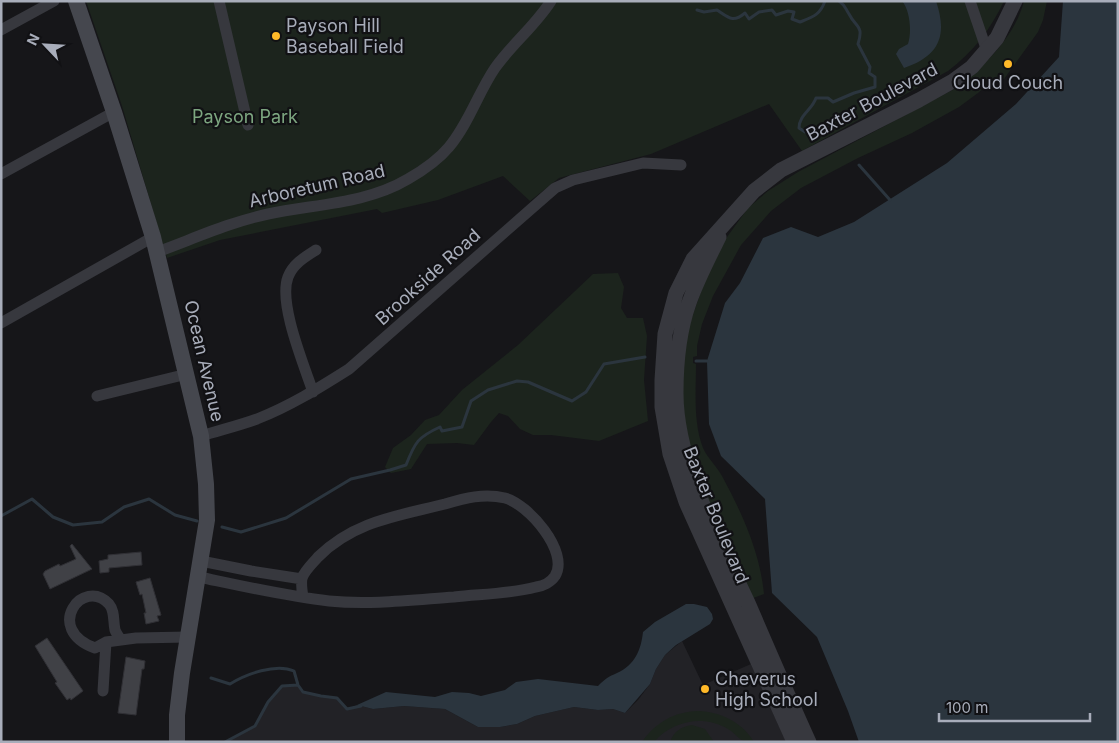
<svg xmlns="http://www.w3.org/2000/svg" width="1119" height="743" font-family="Inter,sans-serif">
<rect width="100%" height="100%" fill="#161619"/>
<!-- built -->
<path fill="#222226" d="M 682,641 L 703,685 L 751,664 L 786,742 L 225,742 L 255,726 L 268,702 L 282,686 L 298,685 L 303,692 L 321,696 L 337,698 L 347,709 L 357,705 L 373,709 L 404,706 L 445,709 L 478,727 L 500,727 L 517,724 L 535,716 L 574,707 L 598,710 L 613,709 L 625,713 L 638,700 L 650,684 L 656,669 L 665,655 Z"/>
<!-- green -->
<path fill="#1c241d" d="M 86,1 L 1004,1 C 991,29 973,52 948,71 L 802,151 L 769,104 L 651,154 L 559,178 L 530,201 L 503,176 L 438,200 L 382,213 L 377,209 L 220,240 L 167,258 L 122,106 Z
M 1024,1 L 1047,1 L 1043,20 L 1038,32 L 1004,79 L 991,81 L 978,93 L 959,107 L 912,133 L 858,158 L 801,188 L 771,211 L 741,245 L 713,296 L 702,324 L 697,346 L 697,356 L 693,357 L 693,363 L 696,364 C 696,391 693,422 703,448 C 707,457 717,467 722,476 C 742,513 760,552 764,594 L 748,600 L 685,445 L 679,354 L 714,255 L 748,208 L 768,191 L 798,172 L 960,86 C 987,63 1015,36 1024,1 Z
M 618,273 L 624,287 L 621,308 L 627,318 L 643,318 L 647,336 L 644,380 L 648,421 L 599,441 L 551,435 L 533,435 L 520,429 L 508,416 L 499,413 L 491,422 L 474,445 L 457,443 L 427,444 L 411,469 L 391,473 L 385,467 L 393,448 L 411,435 L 425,420 L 439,415 L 462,390 L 518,345 L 593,274 Z
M 698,711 C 721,712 742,722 754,742 C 737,742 741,737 728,729 C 703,714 672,721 654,742 L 642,742 C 656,722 674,712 698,711 Z
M 692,725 L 705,729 L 714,742 L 670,742 C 674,731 681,727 692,725 Z"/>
<!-- water -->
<path fill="#2b353e" d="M 902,1 L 936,1 C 948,36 939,56 904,68 L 896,54 L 899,49 L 908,44 C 912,32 910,10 902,1 Z
M 1063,1 L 1118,1 L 1118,742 L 859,742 L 848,711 L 817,637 L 772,593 L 765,499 L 721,456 L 709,424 L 707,361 L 725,303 L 740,283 L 763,238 L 791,227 L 818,237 L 854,222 L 947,163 L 1016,104 L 1059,57 Z
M 686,604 L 694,604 L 707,607 L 712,614 L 713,619 L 710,624 L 676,645 L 665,655 L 656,669 L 650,684 L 625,713 L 613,709 L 598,710 L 574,707 L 535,716 L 517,724 L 500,727 L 478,727 L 445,709 L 404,706 L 373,709 L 357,705 L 386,692 L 435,697 L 452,692 L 469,693 L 481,696 L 505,690 L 516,682 L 538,679 L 598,686 C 606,678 608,677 617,673 C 635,665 641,650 643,632 L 655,622 Z"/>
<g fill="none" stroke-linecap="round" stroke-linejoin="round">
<!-- stream -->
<path stroke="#2b353e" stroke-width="3" d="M 697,10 L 704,12 L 717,10 C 729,18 733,23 745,13 L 749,19 L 759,12 L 772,10 L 776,15 L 788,11 L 794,12 L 792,19 L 800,22 C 813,17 820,15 825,1
M 805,132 L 799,128 C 799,115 812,110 816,98 L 828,98 L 833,102 L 854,93 L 875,87 L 875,77 L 869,73 L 870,67 L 858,44 C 864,25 856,28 849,14 C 845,8 846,6 839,1
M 859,165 L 890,200
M 696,361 L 707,361
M 1,516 L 32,499 L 53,517 L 73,525 L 102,522 L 124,507 L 149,499 L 175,515 L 197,521
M 222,527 L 241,532 L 286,518 L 351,479 L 390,470 L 406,465 C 415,442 418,437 440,427 L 442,431 L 462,427 L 471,401 L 488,390 L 517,381 L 528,382 L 572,401 L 586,392 L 604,364 L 645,357
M 211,678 L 230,684 C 246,674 276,663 294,671 L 298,685 L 303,692 L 321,696 L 337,698 L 347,709 L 361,706
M 225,742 L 255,726 L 268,702 L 282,686 L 298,685"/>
</g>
<!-- building -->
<path fill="#404146" stroke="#303035" d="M 72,544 L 92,569 L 50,589 L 43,574 L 45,571 L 59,564 L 60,566 L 76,559 L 70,546 Z
M 141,552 L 142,565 L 109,568 L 109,572 L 100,573 L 99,561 L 108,559 L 108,555 Z
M 150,578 L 161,615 L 157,616 L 159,621 L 146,624 L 144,613 L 146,613 L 142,594 L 140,595 L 136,582 Z
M 47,638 L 83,691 L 71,700 L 70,698 L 67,700 L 55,683 L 57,682 L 35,646 Z
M 126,657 L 145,661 L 144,669 L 142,669 L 136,715 L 118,713 Z"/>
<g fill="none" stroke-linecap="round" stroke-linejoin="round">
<!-- minor -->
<path stroke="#37383e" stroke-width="11" d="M 219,1 L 248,125
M 970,1 L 987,51
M 1,30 L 54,1
M 1,174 L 114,112
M 157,252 C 193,239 230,222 268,214 C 315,204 366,204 408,179 C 422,171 439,159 449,147 C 469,123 478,93 495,68 C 512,44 535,26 551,1
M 1,323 L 153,237
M 313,392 C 304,365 278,303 288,277 C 293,264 305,257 316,250
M 97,396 L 187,374
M 201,436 C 220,430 238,426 257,419 C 290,406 319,388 349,369 L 555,188 L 573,180 L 643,163 L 681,165
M 201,561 L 251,571 L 302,579
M 199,577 C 242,586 286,596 329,601 C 370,605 412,600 454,597 C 481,594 510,594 536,587 C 543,586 551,582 555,576 C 570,552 528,504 505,498 C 484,493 465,498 445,504 C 398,516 354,521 318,557 C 313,563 305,570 302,578 C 301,583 302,591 303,597
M 121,640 C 119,637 116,633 115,630 C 113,621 115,611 109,604 C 83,576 43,629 95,648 L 106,642 L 136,638 L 188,637
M 103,691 L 106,642"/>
<!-- tertiary -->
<path stroke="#37383e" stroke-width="15" d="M 719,237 C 708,259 697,280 689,303 C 679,331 676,363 676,393 C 676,463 719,540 748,603 C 768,649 788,696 809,742
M 794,742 L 686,502 L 670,454 L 662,407 L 662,380 L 665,334 L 676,293 L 693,259 L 754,191 L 781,170 L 919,100 L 953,81 L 972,67 L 997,38 L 1015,1"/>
<!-- secondary -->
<path stroke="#45474e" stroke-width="16" d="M 76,1 L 114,112 L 153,237 L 201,436 L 206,484 L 207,520 L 182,673 L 177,715 L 177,742"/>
</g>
<!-- markers -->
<g fill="#ffb928" stroke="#111114" stroke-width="2">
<circle cx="276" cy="36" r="5"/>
<circle cx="1008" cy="64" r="5"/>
<circle cx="705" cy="689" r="5"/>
</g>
<g text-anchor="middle" stroke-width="4.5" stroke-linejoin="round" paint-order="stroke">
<!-- poi labels -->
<g font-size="18" fill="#a8adba" stroke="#111114" text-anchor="start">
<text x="286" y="32">Payson Hill<tspan x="286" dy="21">Baseball Field</tspan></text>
<text x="1008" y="89" text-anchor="middle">Cloud Couch</text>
<text x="715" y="685">Cheverus<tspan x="715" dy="21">High School</tspan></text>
</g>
<!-- street labels -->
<g font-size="18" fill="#a8adba" stroke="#111114">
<text transform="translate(872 102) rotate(-28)" y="6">Baxter Boulevard</text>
<text transform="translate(317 186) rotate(-13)" y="6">Arboretum Road</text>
<text transform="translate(428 277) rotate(-42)" y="6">Brookside Road</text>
<text transform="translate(204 361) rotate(77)" y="6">Ocean Avenue</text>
<text transform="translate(716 515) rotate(68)" y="6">Baxter Boulevard</text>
</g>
<!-- park labels -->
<g font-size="18" fill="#7da680" stroke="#111114">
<text x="245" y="123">Payson Park</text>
</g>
</g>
<!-- border -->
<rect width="1119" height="743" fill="none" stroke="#a8adba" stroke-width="5"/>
<!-- north arrow -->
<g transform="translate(45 45) rotate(295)" stroke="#111114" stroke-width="4" paint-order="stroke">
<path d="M0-4L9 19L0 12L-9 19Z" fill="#a8adba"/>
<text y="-8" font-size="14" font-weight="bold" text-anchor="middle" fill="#a8adba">N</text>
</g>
<!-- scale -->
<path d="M939 713v8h151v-8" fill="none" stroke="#a8adba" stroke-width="2.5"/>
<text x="946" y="713" font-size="15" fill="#a8adba" stroke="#111114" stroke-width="4" paint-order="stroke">100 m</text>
</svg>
